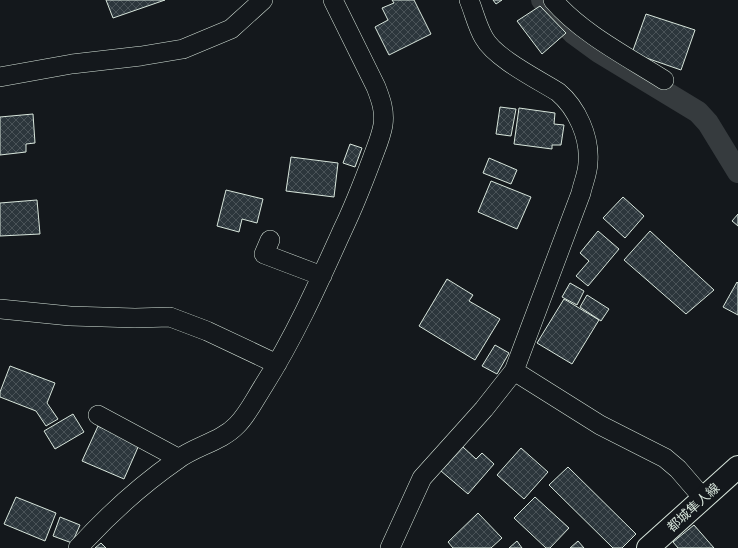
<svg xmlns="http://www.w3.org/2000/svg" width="738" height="548" font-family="'IBM Plex Serif','Noto Sans JP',serif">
<defs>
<pattern id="building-cross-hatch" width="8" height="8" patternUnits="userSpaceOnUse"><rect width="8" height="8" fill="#2c363c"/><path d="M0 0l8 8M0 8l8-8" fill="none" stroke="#4a5358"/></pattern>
</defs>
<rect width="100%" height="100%" fill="#14181c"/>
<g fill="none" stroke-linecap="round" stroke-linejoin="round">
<!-- canal -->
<path stroke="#363b3e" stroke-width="22" d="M 542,0 L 573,33 L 599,52 L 698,112 L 708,123 L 738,172"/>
</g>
<!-- building -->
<path fill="url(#building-cross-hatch)" stroke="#d8e6dc" d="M 106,0 L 165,0 L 113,18 Z
M 392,0 L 414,0 L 431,34 L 389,55 L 375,27 L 388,20 L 382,8 L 394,3 Z
M 493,0 L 502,0 L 496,4 Z
M 540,6 L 566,33 L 542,54 L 517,21 Z
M 646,14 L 695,30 L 681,70 L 632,53 Z
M 500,107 L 516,109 L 511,136 L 496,134 Z
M 519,108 L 555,113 L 554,124 L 564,125 L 561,145 L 552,145 L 552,149 L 514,144 Z
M 33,114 L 35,143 L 26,144 L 26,152 L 0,155 L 0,117 Z
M 350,144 L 362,148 L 355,167 L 343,163 Z
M 291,157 L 338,163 L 334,197 L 286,191 Z
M 489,158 L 517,170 L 511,184 L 483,173 Z
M 491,181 L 531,197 L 517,229 L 478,212 Z
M 226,190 L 263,199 L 257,223 L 242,219 L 239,232 L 217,226 Z
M 623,197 L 644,216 L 625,238 L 603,218 Z
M 37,200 L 40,234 L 0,236 L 0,203 Z
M 738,214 L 738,226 L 732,221 Z
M 598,231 L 619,249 L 588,286 L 576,276 L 589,261 L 580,253 Z
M 650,231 L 714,290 L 686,314 L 624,260 Z
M 447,279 L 473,295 L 469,301 L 500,319 L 475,360 L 419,326 Z
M 737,282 L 738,283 L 738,315 L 723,307 Z
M 570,283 L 584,291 L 577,305 L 562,297 Z
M 587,295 L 609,309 L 601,321 L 580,307 Z
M 564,299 L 599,320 L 572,364 L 537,343 Z
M 495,345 L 509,353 L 497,374 L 482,366 Z
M 10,366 L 55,383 L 47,403 L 58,419 L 46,426 L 36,411 L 0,397 L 0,392 Z
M 73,414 L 84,432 L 55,449 L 44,431 Z
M 98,426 L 139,445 L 124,479 L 82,461 Z
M 463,447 L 476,459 L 482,453 L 494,464 L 468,494 L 441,471 Z
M 521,448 L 548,472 L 524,499 L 497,475 Z
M 568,467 L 636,534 L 622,548 L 613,548 L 549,485 Z
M 16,497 L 56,513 L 45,541 L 4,524 Z
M 535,497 L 569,528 L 550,548 L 546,548 L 514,518 Z
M 478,513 L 502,538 L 491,548 L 453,548 L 448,542 Z
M 60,517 L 80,525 L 72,543 L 53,536 Z
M 694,525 L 714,548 L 678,548 L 673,542 Z
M 517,541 L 522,548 L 509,548 Z
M 578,541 L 584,548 L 570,548 Z
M 101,543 L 106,548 L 95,548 Z"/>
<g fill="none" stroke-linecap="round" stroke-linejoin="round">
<defs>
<path id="street" d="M 553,0 C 581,33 628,57 664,80
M 0,77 L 72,64 L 141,56 L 183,49 L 231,29 L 263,0
M 270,240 L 264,254 L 322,276
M 0,309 L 70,316 L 135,318 L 170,317 L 207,331 L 277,364
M 514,371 L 600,425 L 665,458 L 678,469 L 703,498
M 98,415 L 178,458
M 78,548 C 108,515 141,485 177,460 C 195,446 221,442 237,425 C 248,414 255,399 264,385 C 295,336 319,282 343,229 C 354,206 363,183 372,159 C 376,148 381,137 383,125 C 385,111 381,100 376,87 L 333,0
M 390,548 L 422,478 L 484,409 L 514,371 L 581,193 C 583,183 588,173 588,162 C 590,137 577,108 558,92 C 537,79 495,58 484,38 C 477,26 474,12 469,0"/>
<path id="primary" d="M 648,548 L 738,467"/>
</defs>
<!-- street casing -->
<use href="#street" stroke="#d8e6dc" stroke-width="20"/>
<!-- primary casing -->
<use href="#primary" stroke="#d8e6dc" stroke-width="24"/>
<!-- street -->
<use href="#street" stroke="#14181c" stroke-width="19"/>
<!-- primary -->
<use href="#primary" stroke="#14181c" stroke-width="22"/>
</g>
<g text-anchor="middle" stroke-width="3" stroke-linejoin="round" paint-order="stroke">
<!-- street labels -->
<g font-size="13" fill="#d8e6dc" stroke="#14181c">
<text transform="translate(693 507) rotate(-42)" y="5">都城隼人線</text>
</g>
</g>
</svg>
